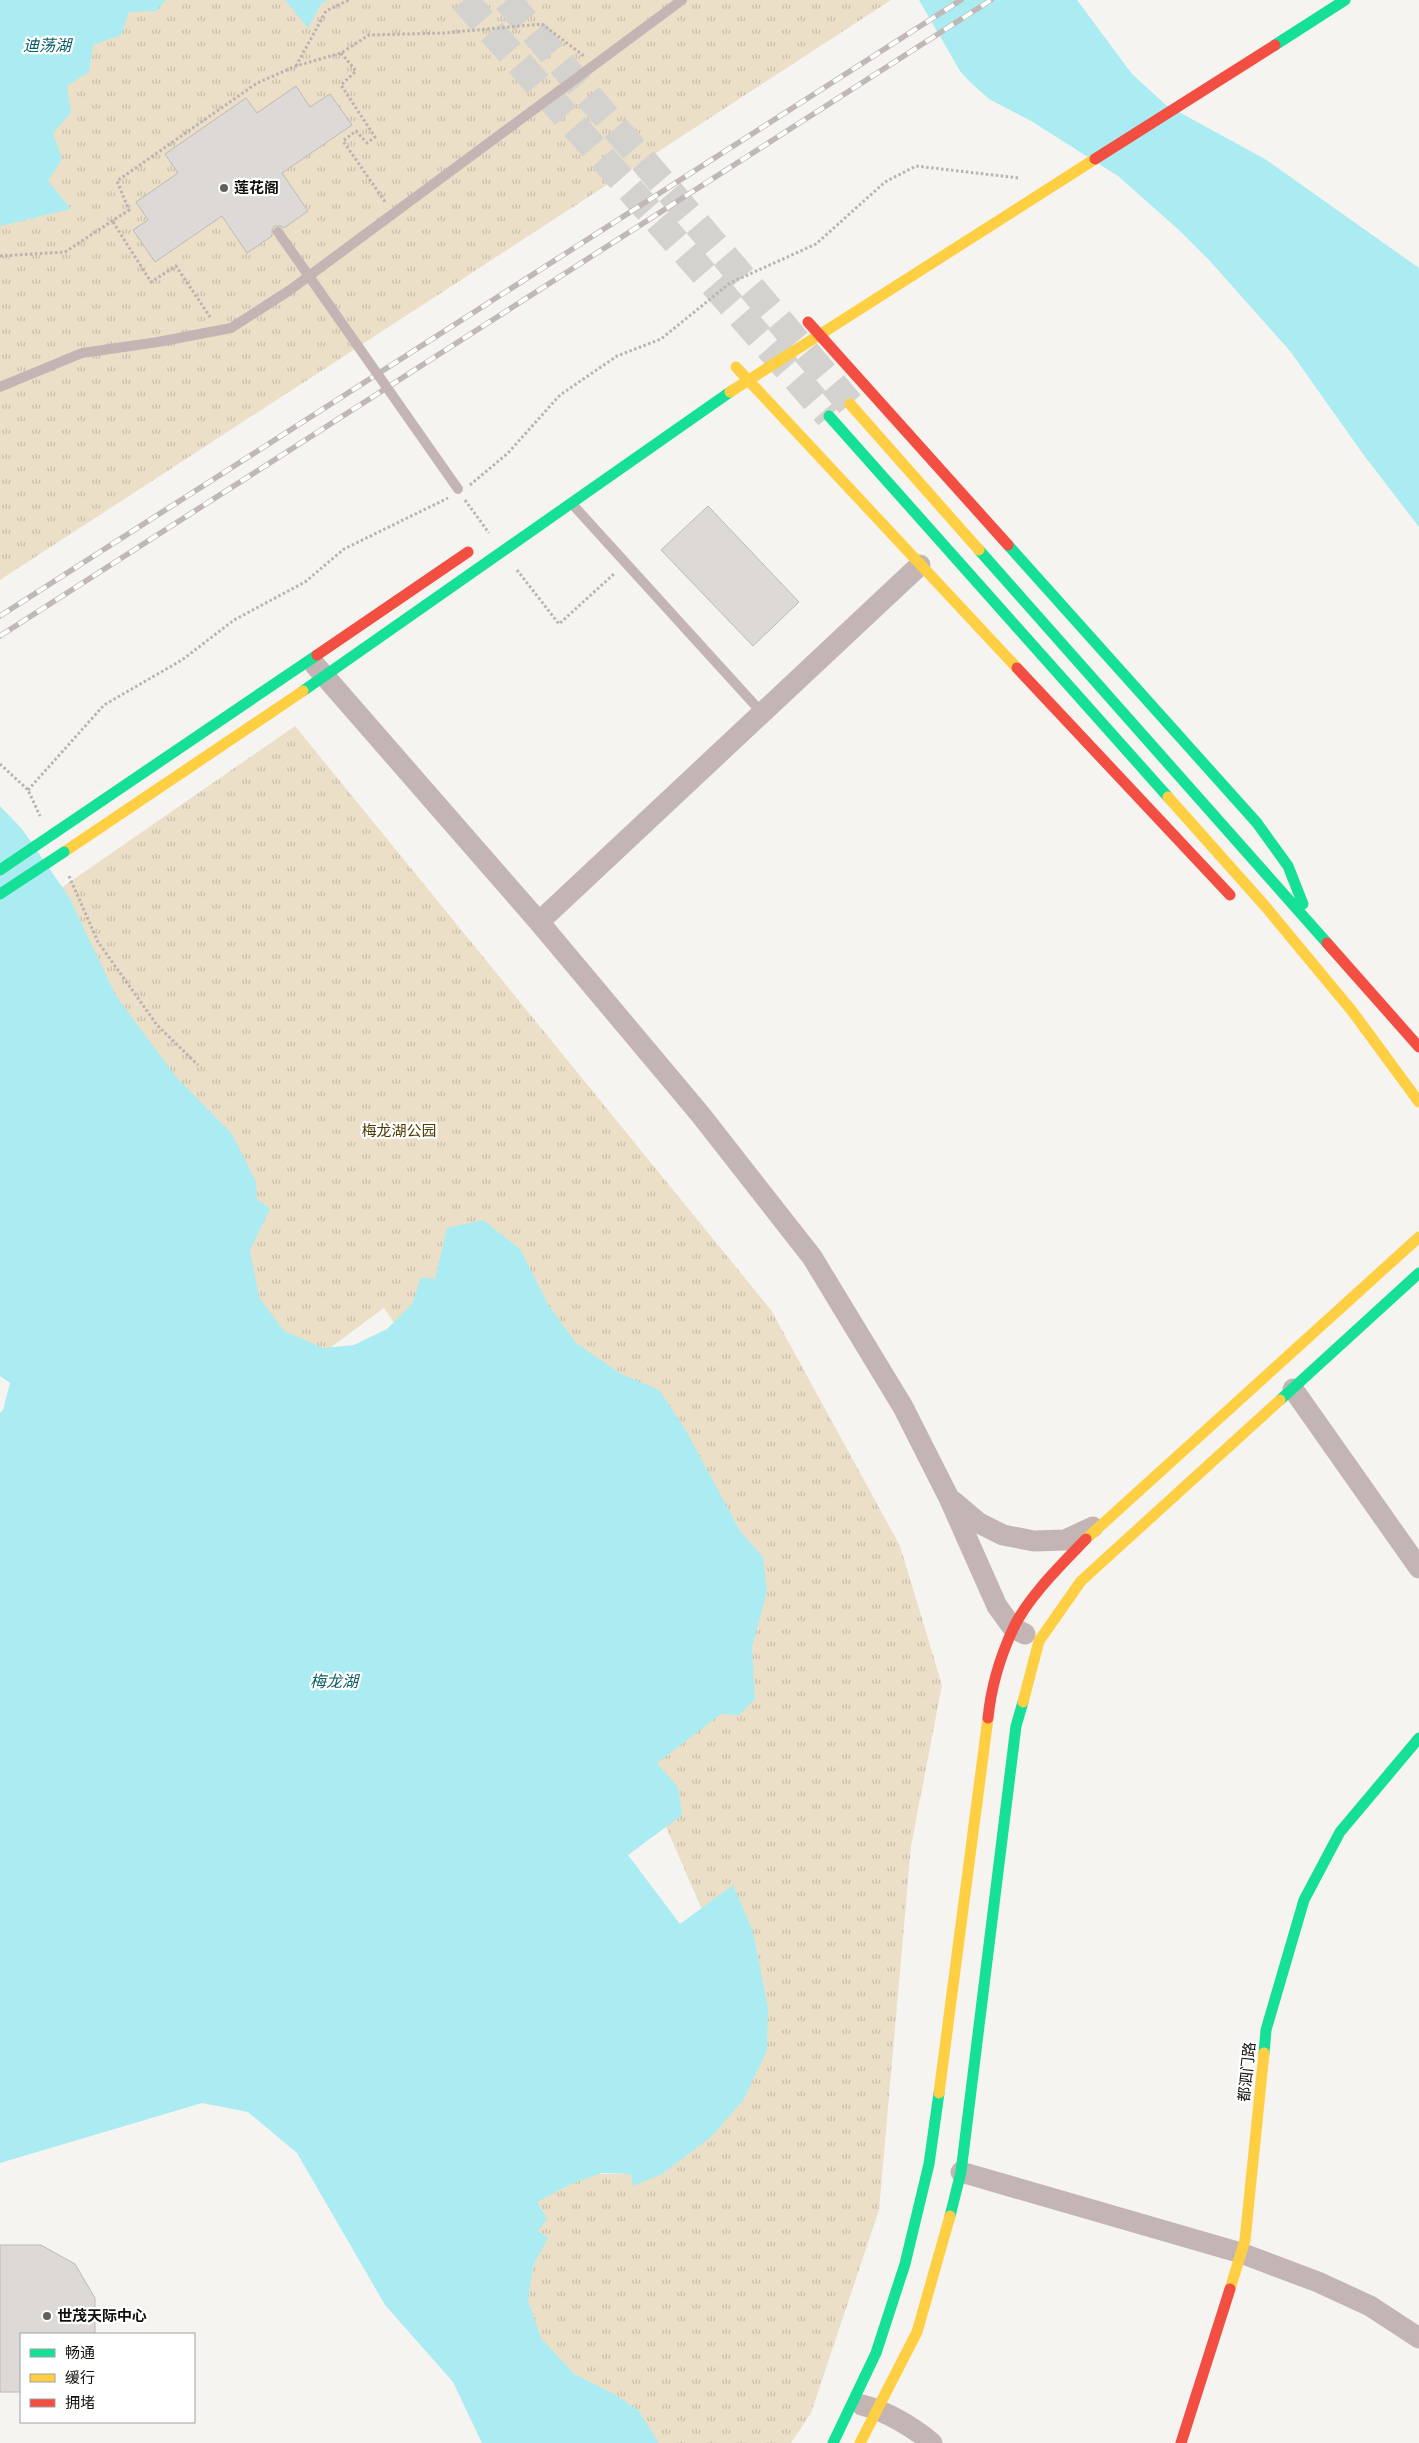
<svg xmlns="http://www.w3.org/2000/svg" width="1419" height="2443" font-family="'Varela Round','Noto Sans SC',sans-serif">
<defs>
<pattern id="grass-tufts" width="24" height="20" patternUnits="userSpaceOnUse" patternTransform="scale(1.25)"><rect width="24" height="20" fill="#ebdfc7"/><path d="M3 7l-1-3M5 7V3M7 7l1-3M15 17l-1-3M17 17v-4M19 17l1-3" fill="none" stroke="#c8beaa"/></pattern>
</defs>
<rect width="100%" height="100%" fill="#f6f4f1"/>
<!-- grass -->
<path fill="url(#grass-tufts)" d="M 0,0 L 891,0 L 0,580 Z
M 295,726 L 771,1310 L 900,1546 L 942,1685 L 911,1846 L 879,2210 L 811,2413 L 791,2443 L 632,2443 L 512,2352 L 515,2208 L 560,2174 L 622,2174 L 721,2092 L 741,1999 L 635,1756 L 466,1429 L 384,1308 L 319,1356 L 263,1339 L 41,902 Z"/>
<!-- water -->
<path fill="#aaecf1" d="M 0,0 L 166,0 L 156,11 L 129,12 L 121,35 L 93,45 L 89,72 L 67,86 L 71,113 L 53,133 L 62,159 L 48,181 L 71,209 L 0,226 Z
M 285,0 L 328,0 L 321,4 L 308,28 Z
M 919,0 L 1077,0 L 1132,74 L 1166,105 L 1265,159 L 1419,268 L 1419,527 L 1363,454 L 1290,351 L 1209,260 L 1180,231 L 1118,176 L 1031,121 L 989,99 L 971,83 L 960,71 Z
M 0,806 L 22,829 L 69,897 L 116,996 L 176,1077 L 232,1134 L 256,1182 L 257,1199 L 270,1209 L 250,1250 L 259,1297 L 284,1331 L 323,1348 L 354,1345 L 387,1329 L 412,1304 L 421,1277 L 435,1279 L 447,1228 L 483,1220 L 520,1249 L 549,1306 L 576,1343 L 621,1374 L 659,1390 L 685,1429 L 740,1531 L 763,1557 L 767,1591 L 752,1647 L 755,1699 L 739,1715 L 721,1714 L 657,1763 L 678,1787 L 682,1815 L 628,1855 L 680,1924 L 733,1885 L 753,1932 L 768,2008 L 767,2050 L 744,2099 L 711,2137 L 662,2174 L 633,2186 L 631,2174 L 602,2173 L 571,2184 L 537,2202 L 547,2219 L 538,2231 L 548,2238 L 533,2266 L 528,2300 L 541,2338 L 574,2374 L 614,2394 L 638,2410 L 659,2443 L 482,2443 L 453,2382 L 385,2305 L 297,2153 L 248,2112 L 202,2103 L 0,2163 L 0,1413 L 3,1410 L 10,1383 L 0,1376 Z"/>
<!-- building -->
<path fill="#dcd9d7" stroke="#bcbab8" d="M 296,86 L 310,107 L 330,94 L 352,125 L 282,173 L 308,211 L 284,228 L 280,226 L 274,226 L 272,230 L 272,236 L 247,253 L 222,216 L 155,262 L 133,230 L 148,220 L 136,202 L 178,173 L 165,154 L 246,98 L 257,113 Z
M 708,506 L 799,602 L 753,646 L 661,550 Z
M 0,2245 L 41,2245 L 75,2264 L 95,2298 L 95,2334 L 21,2334 L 21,2392 L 0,2392 Z"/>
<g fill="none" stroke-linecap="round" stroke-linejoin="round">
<!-- secondary-tunnel -->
<path stroke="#d4d2cf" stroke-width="28" stroke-dasharray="28 14" stroke-linecap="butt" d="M 464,0 L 829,416
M 507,0 L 850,404"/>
<!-- path -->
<path stroke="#bbb3b0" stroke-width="3" stroke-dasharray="2.5 2.5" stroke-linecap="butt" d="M 341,53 L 356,71 L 341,85 L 375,137 L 367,143 L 356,131 L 343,141 L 386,203
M 296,66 L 326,11 L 349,0
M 113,222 L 151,282 L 176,266 L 210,317
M 0,256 L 65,252 L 129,210 L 117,181 L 257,83 L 296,66 L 341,53 L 369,35 L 444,33 L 542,24 L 584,56
M 470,485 L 508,453 L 560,395 L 617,356 L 661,339 L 730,283 L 816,244 L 885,182 L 916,166 L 1019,178
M 465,500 L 489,533
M 517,570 L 559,624 L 615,573
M 0,764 L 28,790 L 40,816
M 28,790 L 104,705 L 182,660 L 234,620 L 305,582 L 344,549 L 448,498
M 69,876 L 98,942 L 157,1025 L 198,1065"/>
<!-- lane -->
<path stroke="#c3b5b4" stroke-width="10" d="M 0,387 L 82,353 L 158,342 L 231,328 L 290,290 L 682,0
M 573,505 L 763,714"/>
<!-- street -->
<path stroke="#c3b5b4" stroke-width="21" d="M 315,665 L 539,922 L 700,1114 L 812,1257 L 903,1407 L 949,1498 L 997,1606 L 1013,1628 L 1025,1634
M 539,922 L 920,565
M 1293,1389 L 1419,1568
M 953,1501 L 979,1523 L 1003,1535 L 1034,1541 L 1065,1540 L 1093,1527
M 961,2172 L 1241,2253 L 1318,2282 L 1370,2306 L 1419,2338
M 862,2405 C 886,2411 913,2427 932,2443"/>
<!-- fast -->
<path stroke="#16e098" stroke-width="11" d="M 1275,45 L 1345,0
M 829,416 L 1168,797
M 1008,545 L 1257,823 L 1288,866 L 1303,904
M 979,550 L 1327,943
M 303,691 L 730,392
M 53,834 L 317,655
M 1280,1400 L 1419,1273
M 1264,2053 L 1266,2030 L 1304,1900 L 1340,1832 L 1419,1738
M 950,2216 L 961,2172 L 1016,1726 L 1023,1702
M 833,2443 L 876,2353 L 905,2264 L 929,2164 L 939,2093"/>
<!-- slow -->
<path stroke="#ffcf43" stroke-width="11" d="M 736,367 L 1017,668
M 730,392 L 1095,159
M 850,404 L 979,550
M 1168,797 L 1265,906 L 1352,1011 L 1419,1102
M 64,852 L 303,691
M 1086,1539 L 1419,1237
M 1023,1702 L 1039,1641 L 1081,1581 L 1280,1400
M 939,2093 L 988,1718
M 1230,2289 L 1245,2240 L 1264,2053
M 860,2443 L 917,2332 L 950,2216"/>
<!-- jam -->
<path stroke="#f24e42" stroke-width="11" d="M 1095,159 L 1275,45
M 808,322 L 1008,545
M 317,655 L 468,552
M 1017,668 L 1230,895
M 1327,943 L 1419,1047
M 988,1718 C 991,1688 1000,1657 1013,1629 C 1027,1598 1062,1564 1086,1539
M 1181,2443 L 1230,2289"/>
<defs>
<path id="rail" d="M 0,616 L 961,0
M 0,636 L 991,0"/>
</defs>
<!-- rail casing -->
<use href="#rail" stroke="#c0b8b6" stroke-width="5.5"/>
<!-- rail -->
<use href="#rail" stroke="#fff" stroke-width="4" stroke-dasharray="11" stroke-linecap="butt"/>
<!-- lane-bridge -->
<path stroke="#c3b5b4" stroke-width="10" d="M 278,232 L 458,489"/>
<!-- fast-bridge -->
<path stroke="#16e098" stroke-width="11" d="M 0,870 L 53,834
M 0,894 L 64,852"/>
</g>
<!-- markers -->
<g fill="#62605d" stroke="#fff" stroke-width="2">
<circle cx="224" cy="188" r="5"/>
<circle cx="47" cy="2316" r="5"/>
</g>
<g text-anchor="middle" stroke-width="4.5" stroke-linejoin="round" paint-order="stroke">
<!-- poi labels -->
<g font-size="15" font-weight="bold" fill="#12110e" stroke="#fff" text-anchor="start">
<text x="234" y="193">莲花阁</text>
<text x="57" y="2321">世茂天际中心</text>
</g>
<!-- park labels -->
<g font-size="15" fill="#4e3901" stroke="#fff">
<text x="399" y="1136">梅龙湖公园</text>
</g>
<!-- street labels -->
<g font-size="15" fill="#12110e" stroke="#fff">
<text transform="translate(1247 2072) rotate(-84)" y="5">都泗门路</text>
</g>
<!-- water labels -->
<g font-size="16" font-style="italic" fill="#085e64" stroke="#fff">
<text x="47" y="51">迪荡湖</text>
<text x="334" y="1687">梅龙湖</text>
</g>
</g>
<!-- legend -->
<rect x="20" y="2333" width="175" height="90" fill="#ffffff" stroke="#a0a09f"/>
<rect x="30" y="2349" width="25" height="8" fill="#16e098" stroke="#a0a09f"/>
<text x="65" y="2358" font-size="15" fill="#12110e">畅通</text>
<rect x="30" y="2374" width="25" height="8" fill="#ffcf43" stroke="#a0a09f"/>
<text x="65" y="2383" font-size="15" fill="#12110e">缓行</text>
<rect x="30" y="2399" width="25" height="8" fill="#f24e42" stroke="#a0a09f"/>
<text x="65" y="2408" font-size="15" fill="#12110e">拥堵</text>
</svg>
